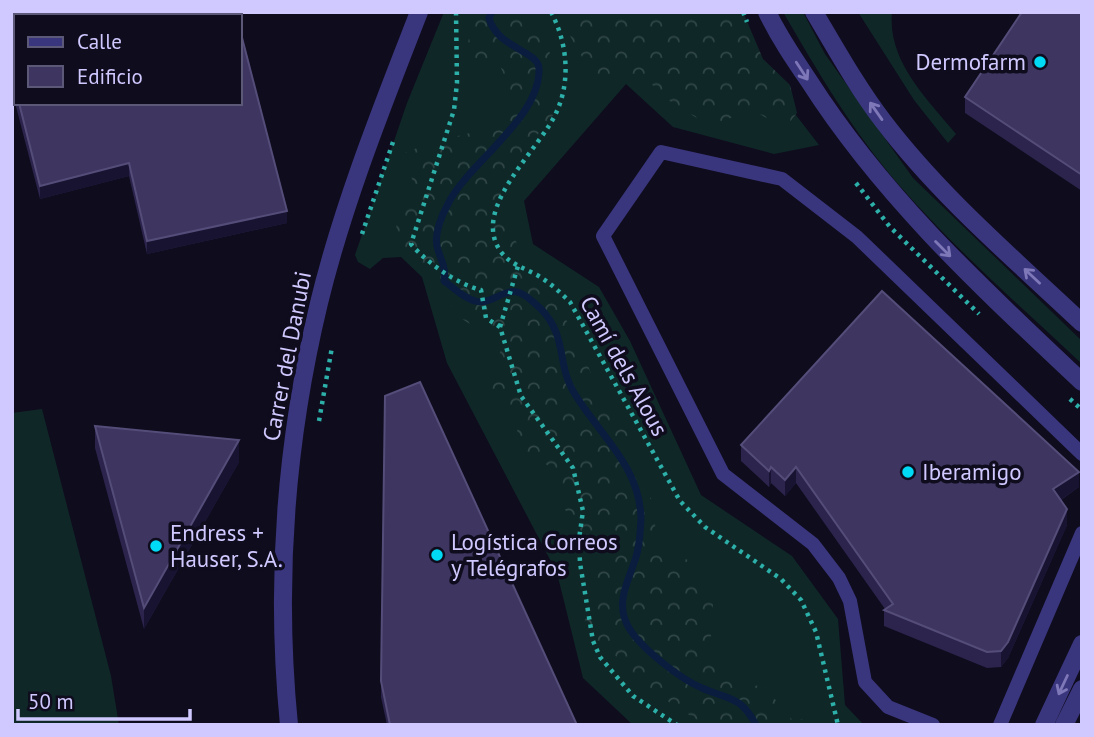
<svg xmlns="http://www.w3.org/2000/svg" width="1094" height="737" font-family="'PT Sans',sans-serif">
<defs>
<pattern id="forest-crowns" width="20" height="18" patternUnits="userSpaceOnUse" patternTransform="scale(1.75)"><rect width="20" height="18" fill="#0f2827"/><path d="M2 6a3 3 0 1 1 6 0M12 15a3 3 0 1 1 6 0" fill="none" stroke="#314647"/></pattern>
</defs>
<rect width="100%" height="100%" fill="#0f0c1e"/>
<!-- grass -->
<path fill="#0f2827" d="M 444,12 L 728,12 L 779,93 L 819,145 L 774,154 L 673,127 L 626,84 L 524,201 L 533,244 L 599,287 L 630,341 L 701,495 L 792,556 L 838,619 L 845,705 L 864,725 L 633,725 L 583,678 L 557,573 L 447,363 L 422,277 L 401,257 L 383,258 L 370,269 L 358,262 L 355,255 L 407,103 Z
M 783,12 L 803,12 L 825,54 L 913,178 L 1082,341 L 1082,364 C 1020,306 955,249 899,185 C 853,132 818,72 783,12 Z
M 858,12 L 892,12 C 887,61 927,99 956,134 L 948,143 L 914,100 Z
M 42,409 L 111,676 L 119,725 L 12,725 L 12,413 Z"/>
<!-- forest -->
<path fill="url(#forest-crowns)" d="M 476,12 L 534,12 L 550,53 L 540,88 L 556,111 C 532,148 489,169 504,219 C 513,248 524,235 521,275 L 551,297 L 576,335 L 599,394 L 628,429 L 636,479 L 653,501 L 657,546 L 690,561 L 713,604 L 710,649 L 737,685 L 764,686 L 794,722 L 813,715 L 816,725 L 705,725 L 655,693 L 637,692 L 618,678 L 617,657 L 599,644 L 584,623 C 608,555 601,558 560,503 L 562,481 L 547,465 L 520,449 L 515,416 L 491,395 L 491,374 L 503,345 L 459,317 L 435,282 L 397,253 L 396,212 L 412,179 L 405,153 C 435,139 468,135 500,125 C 516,99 508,81 495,56 L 478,68 L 467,46 Z
M 561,12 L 743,12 L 763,59 L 790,85 L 797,113 L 785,128 L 750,109 L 711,127 L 665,98 L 641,73 C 630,77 621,82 608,79 C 587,74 566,32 561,12 Z"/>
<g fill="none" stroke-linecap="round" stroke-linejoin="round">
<!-- stream -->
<path stroke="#0a1d3f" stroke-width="7" d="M 492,12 L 489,18 C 497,48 538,51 539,68 C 541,118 468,163 448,204 C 441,217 433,236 438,250 C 442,263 446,267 444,281 C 454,288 463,298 475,301 C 492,306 505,286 520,293 C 528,296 535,304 541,309 C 567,336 557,363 573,391 C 598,434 641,466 641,520 C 640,532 640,545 636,557 C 629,580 614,603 629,628 C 641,648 680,679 702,688 C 729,700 740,695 756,725"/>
<!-- path -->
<path stroke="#2cb0a9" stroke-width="4.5" stroke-dasharray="3.5 5" stroke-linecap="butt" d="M 456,12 L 457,83 L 454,110 L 411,244 C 427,263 457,284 481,290 L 486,318 L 500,327 L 521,396 L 573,468 L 583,511 L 579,539 L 580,563 L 593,641 L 600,657 L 633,696 L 677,725
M 551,12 C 567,42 571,79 557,111 C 541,149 469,208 501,252 C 510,264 524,268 537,275 C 549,282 560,292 570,302 L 680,501 L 705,527 L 781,579 L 801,600 L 816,632 L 838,725
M 743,12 L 747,22
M 856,183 L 890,227 L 979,314
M 362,234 L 394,139
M 500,327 L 518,266
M 1070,399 L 1082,410
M 319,421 L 332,347"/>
<!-- service -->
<path stroke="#3a367e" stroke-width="14" d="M 933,725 L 888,707 L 865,682 L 850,601 L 839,578 L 813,544 L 723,474 L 603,236 L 661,152 L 782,179 L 857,237 L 1082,454
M 1000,725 L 1082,533"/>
<!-- minor -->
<path stroke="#3a367e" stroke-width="18" d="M 289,725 C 275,584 286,440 319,303 C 343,204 382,107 419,12
M 1044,725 L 1082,644
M 1064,725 L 1082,689"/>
<!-- tertiary -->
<path stroke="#3a367e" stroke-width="18" d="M 767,12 C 779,37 794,59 809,81 C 884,198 981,287 1082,382
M 814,12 C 836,49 857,87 883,121 C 940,196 1013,258 1082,323"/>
</g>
<!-- wall -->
<path fill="#2c244c" d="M 12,12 L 16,16 L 16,103 L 240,103 L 287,223 L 147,254 L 129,176 L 40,199 L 12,91 Z
M 1082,12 L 1082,191 L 965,113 L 965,97 Z
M 385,396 L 577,725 L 387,725 L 381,697 Z
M 95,426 L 239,462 L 144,629 L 95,448 Z
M 741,445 L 1079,487 L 1061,500 L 1067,525 L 1008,658 L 1001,667 L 987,668 L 884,626 L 884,610 L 885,609 L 796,483 L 785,496 L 771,483 L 769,487 L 741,461 Z"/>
<!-- shaded-wall -->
<path fill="#191332" d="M 129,163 L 129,176 L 40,199 L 40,186 Z
M 287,211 L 287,223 L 147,254 L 147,241 Z
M 239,440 L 239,462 L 144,629 L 144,608 Z
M 771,467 L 771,483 L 769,487 L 769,471 Z
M 796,467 L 796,483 L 785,496 L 785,480 Z
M 1079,472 L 1079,487 L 1053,505 L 1053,489 Z
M 1067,509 L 1067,525 L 1008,658 L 1001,667 L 1001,651 Z"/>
<!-- building -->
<path fill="#3e3660" stroke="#554d79" stroke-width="2" d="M 12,12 L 235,12 L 236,16 L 16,16 L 16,92 L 12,79 Z
M 1022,12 L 1082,12 L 1082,175 L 965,97 Z
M 240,30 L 287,211 L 147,241 L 129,163 L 40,186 L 19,103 L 240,103 Z
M 882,291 L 1079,472 L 1053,489 L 1067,509 L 1008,642 L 1001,651 L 987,652 L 884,610 L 893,604 L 796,467 L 785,480 L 771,467 L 769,471 L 741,445 Z
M 420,382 L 577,725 L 390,725 L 381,681 L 385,396 Z
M 95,426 L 239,440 L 144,608 Z"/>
<!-- one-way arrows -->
<defs><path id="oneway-shaft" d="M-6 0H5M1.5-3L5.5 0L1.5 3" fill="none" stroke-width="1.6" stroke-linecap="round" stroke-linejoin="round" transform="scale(1.75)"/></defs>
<g stroke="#7e78b8">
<use href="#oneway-shaft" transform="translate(802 71) rotate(57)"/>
<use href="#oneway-shaft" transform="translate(876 111) rotate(-125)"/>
<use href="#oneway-shaft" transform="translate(943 249) rotate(45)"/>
<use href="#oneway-shaft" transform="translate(1032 276) rotate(-137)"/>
<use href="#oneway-shaft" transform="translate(1063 685) rotate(115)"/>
</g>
<!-- markers -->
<g fill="#00daf4" stroke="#0f0c1e" stroke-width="2.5">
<circle cx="1040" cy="62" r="7"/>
<circle cx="908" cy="472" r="7"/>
<circle cx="156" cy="546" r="7"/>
<circle cx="437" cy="555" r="7"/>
</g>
<g text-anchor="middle" stroke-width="7" stroke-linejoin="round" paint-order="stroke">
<!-- poi labels -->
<g font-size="23" fill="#d0c9ff" stroke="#0f0c1e" text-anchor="start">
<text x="1026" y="70" text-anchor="end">Dermofarm</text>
<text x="922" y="480">Iberamigo</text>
<text x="170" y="541">Endress +<tspan x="170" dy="26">Hauser, S.A.</tspan></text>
<text x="451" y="550">Logística Correos<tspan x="451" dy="26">y Telégrafos</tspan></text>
</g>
<!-- street labels -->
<g font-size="23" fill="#d0c9ff" stroke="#0f0c1e">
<text transform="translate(287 356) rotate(-79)" y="8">Carrer del Danubi</text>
<text transform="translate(624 366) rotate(61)" y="8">Camí dels Alous</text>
</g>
</g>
<!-- border -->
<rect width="1094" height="737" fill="none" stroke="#d0c9ff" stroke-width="28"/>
<!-- legend -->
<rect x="14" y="14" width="228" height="91" fill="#0f0c1e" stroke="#5c5878" stroke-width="2"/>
<rect x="28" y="37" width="35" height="10" fill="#3a367e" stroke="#5c5878" stroke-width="2"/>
<text x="77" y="49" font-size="21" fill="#d0c9ff">Calle</text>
<rect x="28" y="66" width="35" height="21" fill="#3e3660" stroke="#5c5878" stroke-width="2"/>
<text x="77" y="84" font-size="21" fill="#d0c9ff">Edificio</text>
<!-- scale -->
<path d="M18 709v10h172v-10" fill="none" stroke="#d0c9ff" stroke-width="3.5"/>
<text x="28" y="709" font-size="21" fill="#d0c9ff" stroke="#0f0c1e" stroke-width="5" paint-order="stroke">50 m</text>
</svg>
